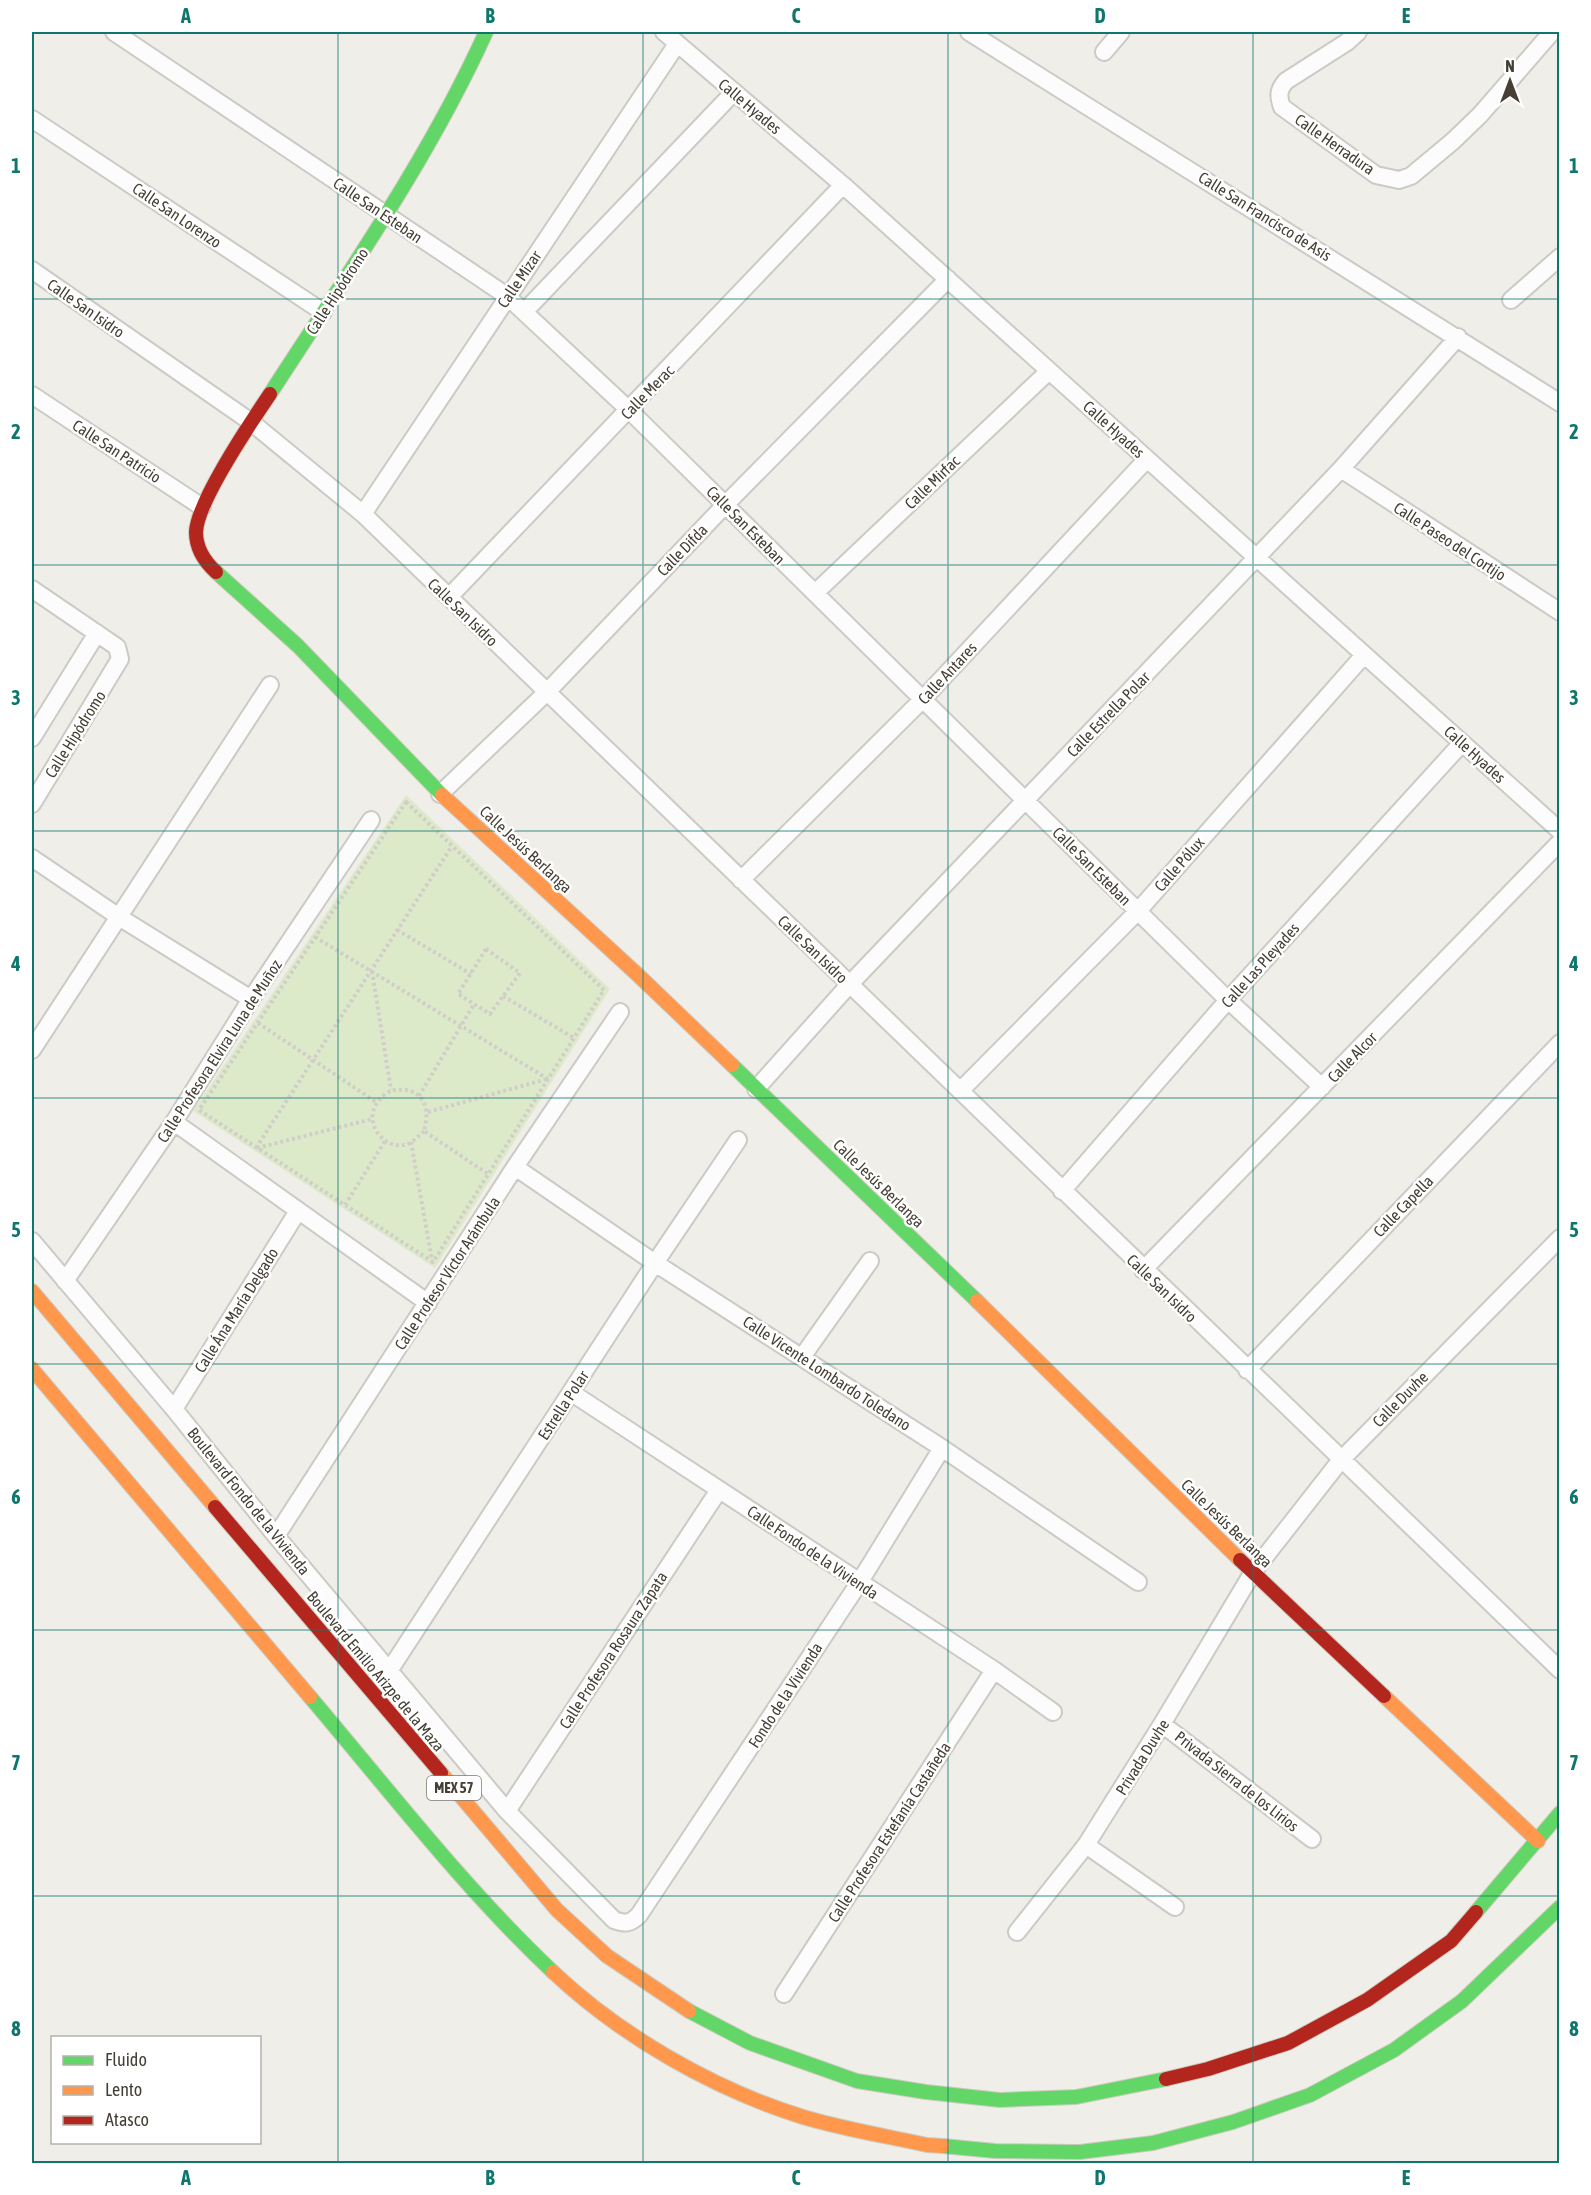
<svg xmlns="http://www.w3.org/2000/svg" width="1591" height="2195" font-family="'Asap Condensed',sans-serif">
<rect width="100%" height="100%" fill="#f0eee9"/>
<!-- green -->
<path fill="#ddeac9" d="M 406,795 L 610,989 L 435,1268 L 193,1111 Z"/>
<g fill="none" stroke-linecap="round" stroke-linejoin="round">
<defs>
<path id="street" d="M 114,32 L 507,296 L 629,410 L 1228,1000 L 1322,1087
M 664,32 L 843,185 L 1560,831
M 969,32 L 1560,403
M 1358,32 L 1347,42 L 1286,81 C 1278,90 1278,96 1282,107 L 1376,175 L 1399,180 L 1411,176 L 1453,141 L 1480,115 L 1552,32
M 1104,52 L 1121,32
M 32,119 L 323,312
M 32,270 L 251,422 L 363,514 L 1560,1670
M 1511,300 L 1560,257
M 524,312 L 734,92
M 32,395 L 202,507
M 1341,469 L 1560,612
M 363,514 L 677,44
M 32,589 L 117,647 L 120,659 L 32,804
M 815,593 L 1049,371
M 449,597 L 843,185
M 32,738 L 97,633
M 440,794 L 547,692 L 725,505 L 948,279
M 32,858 L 119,917 L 251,999
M 741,880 L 923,699 L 1147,459
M 32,1050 L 270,685
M 756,1089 L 849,985 L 1341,469 L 1458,337
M 960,1091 L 1138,911 L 1364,655
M 174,1122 L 428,1303
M 515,1167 L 655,1263 L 942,1448 L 1138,1582
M 1062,1191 L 1228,1000 L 1462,743
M 32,1241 L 174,1409 L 276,1536 L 507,1811 L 614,1920 C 625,1924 630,1924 639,1915 L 859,1583 L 942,1448
M 1143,1270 L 1560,842
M 65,1281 L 174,1122 L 251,999 L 371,820
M 802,1357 L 870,1261
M 1247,1370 L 1560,1043
M 572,1393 L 994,1670 L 1053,1712
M 174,1409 L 298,1211
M 276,1536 L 515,1167 L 620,1012
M 389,1671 L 655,1263 L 738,1140
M 1162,1724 L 1312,1839
M 507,1811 L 719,1490
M 1086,1845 L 1175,1907
M 1017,1932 L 1086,1845 L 1162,1724 L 1253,1572 L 1340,1461 L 1560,1238
M 784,1994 L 994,1670"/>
<path id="fast" d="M 270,394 C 346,276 428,160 486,32
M 216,572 L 298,646 L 442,795
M 732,1065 L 977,1301
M 310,1697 C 389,1790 464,1888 553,1972
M 1476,1912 L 1560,1813
M 689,2011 L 750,2043 L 857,2081 L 926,2092 L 1000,2100 L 1076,2097 L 1166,2079
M 943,2146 L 995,2151 L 1080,2152 L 1153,2143 L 1233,2122 L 1310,2095 L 1394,2050 L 1462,2001 L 1560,1907"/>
<path id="slow" d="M 442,795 L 638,975 L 732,1065
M 32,1291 L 215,1507
M 977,1301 L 1240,1560
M 32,1369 L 310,1697
M 1384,1696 L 1538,1841
M 441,1773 L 557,1910 L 607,1956 L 689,2011
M 553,1972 C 621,2036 713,2089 803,2117 C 843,2129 886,2136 927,2145 L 943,2146"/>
<path id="jam" d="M 216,572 C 204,561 196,549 196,532 C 197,502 251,422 270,394
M 215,1507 L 441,1773
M 1240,1560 L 1384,1696
M 1166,2079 L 1208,2069 L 1288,2043 L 1367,2000 L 1451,1941 L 1476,1912"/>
</defs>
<!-- street casing -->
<use href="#street" stroke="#cccac5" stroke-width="20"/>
<!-- fast casing -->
<use href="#fast" stroke="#cfcbc0" stroke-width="16"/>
<!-- slow casing -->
<use href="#slow" stroke="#cfcbc0" stroke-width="16"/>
<!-- jam casing -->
<use href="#jam" stroke="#cfcbc0" stroke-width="16"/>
<!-- path -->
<path stroke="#d1ceca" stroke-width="4" stroke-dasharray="3 3" stroke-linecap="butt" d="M 406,802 L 604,990 L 433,1262 L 199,1110 Z
M 397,930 L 471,974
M 315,937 L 548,1079
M 486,949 L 520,973 L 490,1014 L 458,994 Z
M 372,971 L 391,1090
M 503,996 L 574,1038
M 258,1023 L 376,1102
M 419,1096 L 474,1004
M 428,1112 L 547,1079
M 424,1131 C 420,1135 415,1140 410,1143 C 385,1155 356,1118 384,1095 C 389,1092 391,1090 397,1090 C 404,1089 413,1090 419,1096 C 429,1106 427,1118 424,1131 L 488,1174
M 411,1142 L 432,1260
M 256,1148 L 452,846
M 257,1148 L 372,1119
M 345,1205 L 385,1141"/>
<!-- street -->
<use href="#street" stroke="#fdfcfc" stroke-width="16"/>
<!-- fast -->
<use href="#fast" stroke="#63d668" stroke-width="14"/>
<!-- slow -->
<use href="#slow" stroke="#ff974d" stroke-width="14"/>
<!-- jam -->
<use href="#jam" stroke="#b3261e" stroke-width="14"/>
</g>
<!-- grid -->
<path fill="none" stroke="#0f766e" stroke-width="1.5" stroke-opacity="0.55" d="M 338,32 L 338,2164M 643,32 L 643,2164M 948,32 L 948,2164M 1253,32 L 1253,2164M 32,299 L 1560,299M 32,565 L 1560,565M 32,831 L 1560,831M 32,1098 L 1560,1098M 32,1364 L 1560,1364M 32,1630 L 1560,1630M 32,1896 L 1560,1896"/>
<g text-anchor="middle" stroke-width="5" stroke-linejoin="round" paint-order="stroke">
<!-- shield labels -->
<rect fill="#fff" stroke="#7e7972" stroke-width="1.5" x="427" y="1776" width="54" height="24" rx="4.5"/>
<g font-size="15" font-weight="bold" fill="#463f35">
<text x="454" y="1793">MEX 57</text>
</g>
<!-- street labels -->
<g font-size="16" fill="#463f35" stroke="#fff">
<text transform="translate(750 106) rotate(40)" y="6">Calle Hyades</text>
<text transform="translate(1335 144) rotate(35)" y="6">Calle Herradura</text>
<text transform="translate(378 210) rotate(34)" y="6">Calle San Esteban</text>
<text transform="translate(177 215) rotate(34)" y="6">Calle San Lorenzo</text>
<text transform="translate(1265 216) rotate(32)" y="6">Calle San Francisco de Asis</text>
<text transform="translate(519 279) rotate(-56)" y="6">Calle Mizar</text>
<text transform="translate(337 291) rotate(-57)" y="6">Calle Hipódromo</text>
<text transform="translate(86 308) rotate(35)" y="6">Calle San Isidro</text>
<text transform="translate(647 392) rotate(-46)" y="6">Calle Merac</text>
<text transform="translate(1114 429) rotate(42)" y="6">Calle Hyades</text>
<text transform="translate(117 451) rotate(33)" y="6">Calle San Patricio</text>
<text transform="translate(932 482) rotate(-44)" y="6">Calle Mirfac</text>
<text transform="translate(746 525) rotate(45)" y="6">Calle San Esteban</text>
<text transform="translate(1450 541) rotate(33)" y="6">Calle Paseo del Cortijo</text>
<text transform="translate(682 550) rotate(-46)" y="6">Calle Difda</text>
<text transform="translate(463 612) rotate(44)" y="6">Calle San Isidro</text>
<text transform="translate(947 673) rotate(-47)" y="6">Calle Antares</text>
<text transform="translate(1108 714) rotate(-46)" y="6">Calle Estrella Polar</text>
<text transform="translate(75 734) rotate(-58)" y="6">Calle Hipódromo</text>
<text transform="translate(1475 754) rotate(42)" y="6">Calle Hyades</text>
<text transform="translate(526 849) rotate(43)" y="6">Calle Jesús Berlanga</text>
<text transform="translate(1179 864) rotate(-49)" y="6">Calle Pólux</text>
<text transform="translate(1092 866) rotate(45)" y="6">Calle San Esteban</text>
<text transform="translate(813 949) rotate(44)" y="6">Calle San Isidro</text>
<text transform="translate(1260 965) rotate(-48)" y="6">Calle Las Pleyades</text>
<text transform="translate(219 1051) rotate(-57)" y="6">Calle Profesora Elvira Luna de Muñoz</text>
<text transform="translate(1352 1057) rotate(-46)" y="6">Calle Alcor</text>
<text transform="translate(879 1183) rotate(44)" y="6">Calle Jesús Berlanga</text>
<text transform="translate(1403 1206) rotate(-46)" y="6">Calle Capella</text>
<text transform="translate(447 1273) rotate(-57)" y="6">Calle Profesor Víctor Arámbula</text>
<text transform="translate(1162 1288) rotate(44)" y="6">Calle San Isidro</text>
<text transform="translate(236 1310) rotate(-58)" y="6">Calle Ána María Delgado</text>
<text transform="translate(827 1373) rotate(33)" y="6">Calle Vicente Lombardo Toledano</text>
<text transform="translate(1400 1399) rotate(-45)" y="6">Calle Duvhe</text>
<text transform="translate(563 1405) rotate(-57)" y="6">Estrella Polar</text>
<text transform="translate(249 1501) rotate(51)" y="6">Boulevard Fondo de la Vivienda</text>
<text transform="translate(1227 1523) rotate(44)" y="6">Calle Jesús Berlanga</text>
<text transform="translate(813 1552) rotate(34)" y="6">Calle Fondo de la Vivienda</text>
<text transform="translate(613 1650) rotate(-57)" y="6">Calle Profesora Rosaura Zapata</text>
<text transform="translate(376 1671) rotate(50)" y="6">Boulevard Emilio Arizpe de la Maza</text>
<text transform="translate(785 1695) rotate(-57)" y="6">Fondo de la Vivienda</text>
<text transform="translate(1142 1757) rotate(-58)" y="6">Privada Duvhe</text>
<text transform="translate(1237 1781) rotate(38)" y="6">Privada Sierra de los Lirios</text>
<text transform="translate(889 1832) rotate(-57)" y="6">Calle Profesora Estefanía Castañeda</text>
</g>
</g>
<!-- border -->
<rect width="1591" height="2195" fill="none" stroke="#ffffff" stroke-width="66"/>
<!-- legend -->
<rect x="51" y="2036" width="210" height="108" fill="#ffffff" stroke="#b5b2ae" stroke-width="1.5"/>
<rect x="63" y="2056" width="30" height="9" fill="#63d668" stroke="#b5b2ae" stroke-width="1.5"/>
<text x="105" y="2066" font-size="18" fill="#463f35">Fluido</text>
<rect x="63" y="2086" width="30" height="9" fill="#ff974d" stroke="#b5b2ae" stroke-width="1.5"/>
<text x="105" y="2096" font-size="18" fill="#463f35">Lento</text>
<rect x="63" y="2116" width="30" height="9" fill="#b3261e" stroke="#b5b2ae" stroke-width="1.5"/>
<text x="105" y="2126" font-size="18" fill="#463f35">Atasco</text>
<!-- north arrow -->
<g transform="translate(1510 81)" stroke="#ffffff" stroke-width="4.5" paint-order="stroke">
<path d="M0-4.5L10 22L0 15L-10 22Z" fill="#463f35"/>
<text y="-9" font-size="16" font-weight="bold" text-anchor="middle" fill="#463f35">N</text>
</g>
<rect x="33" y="33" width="1525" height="2129" fill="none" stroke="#0f766e" stroke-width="2"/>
<g font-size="20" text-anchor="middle" font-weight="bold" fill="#0f766e">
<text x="186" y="23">A</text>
<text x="490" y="23">B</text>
<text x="796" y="23">C</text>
<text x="1100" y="23">D</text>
<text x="1406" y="23">E</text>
<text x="16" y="173">1</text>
<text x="1574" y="173">1</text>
<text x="16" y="439">2</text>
<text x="1574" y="439">2</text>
<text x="16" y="705">3</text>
<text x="1574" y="705">3</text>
<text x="16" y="971">4</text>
<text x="1574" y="971">4</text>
<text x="16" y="1237">5</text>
<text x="1574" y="1237">5</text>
<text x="16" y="1504">6</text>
<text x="1574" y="1504">6</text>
<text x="16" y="1770">7</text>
<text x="1574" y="1770">7</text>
<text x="16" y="2036">8</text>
<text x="1574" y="2036">8</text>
<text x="186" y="2185">A</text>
<text x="490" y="2185">B</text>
<text x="796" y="2185">C</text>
<text x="1100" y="2185">D</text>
<text x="1406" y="2185">E</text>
</g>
</svg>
